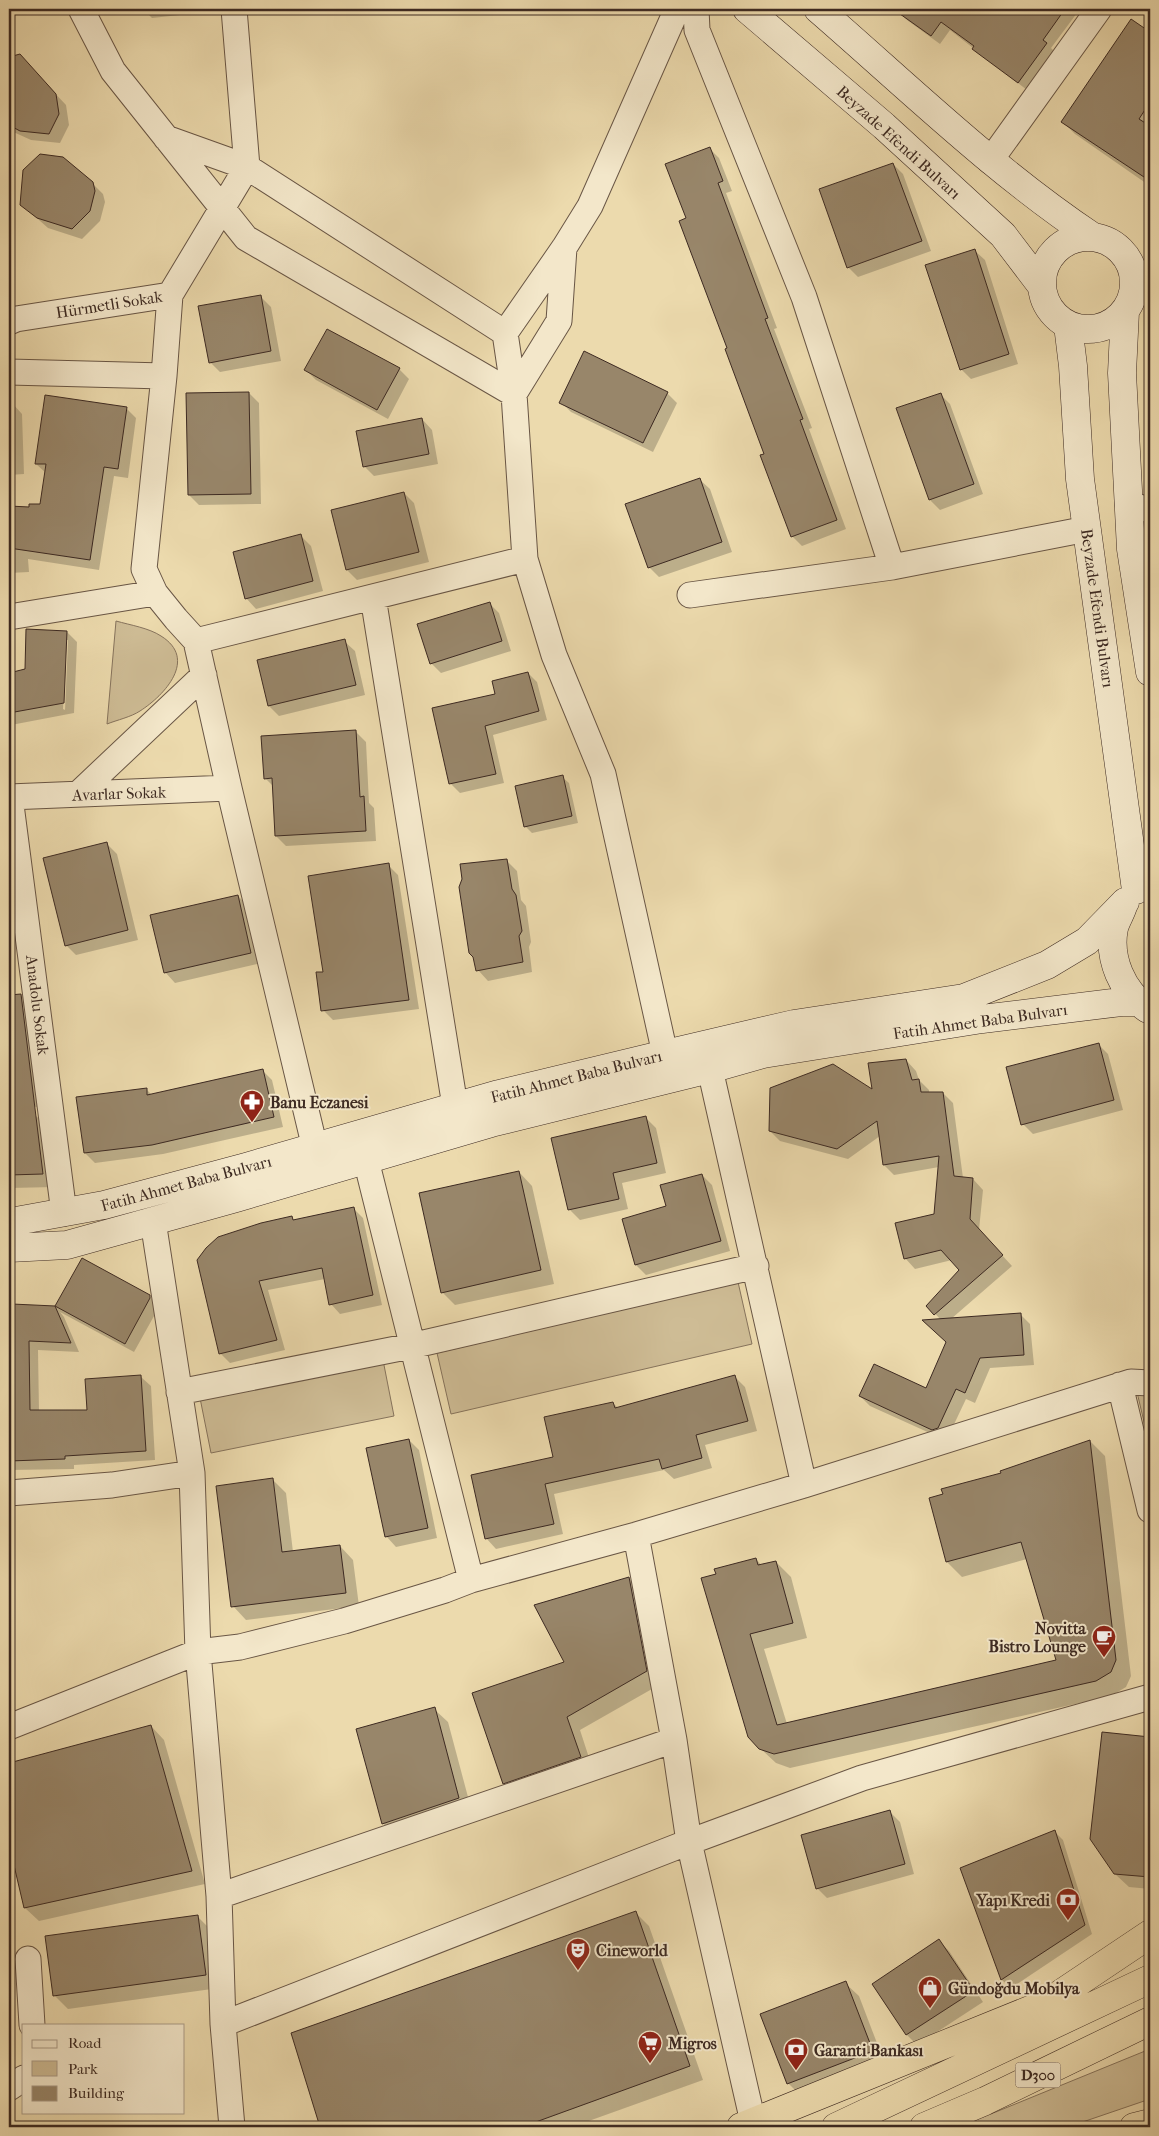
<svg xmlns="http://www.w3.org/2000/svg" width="1159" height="2136" font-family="'IM FELL French Canon',serif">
<rect width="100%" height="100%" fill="#ecdaad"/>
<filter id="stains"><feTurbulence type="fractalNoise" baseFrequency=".004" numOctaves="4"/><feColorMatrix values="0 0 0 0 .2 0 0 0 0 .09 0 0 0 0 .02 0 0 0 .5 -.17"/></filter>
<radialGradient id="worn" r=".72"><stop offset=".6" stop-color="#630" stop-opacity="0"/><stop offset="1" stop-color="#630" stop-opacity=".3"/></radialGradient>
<!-- green -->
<path fill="#cebc95" stroke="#86735c" d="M 1140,532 L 1150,533 L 1150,579 Z
M 116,621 C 130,625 149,628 161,636 C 198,659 165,695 140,711 C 131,717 117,720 107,724 Z
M 738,1282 L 752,1344 L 451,1414 L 437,1353 Z
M 383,1360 L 394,1416 L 211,1453 L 200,1398 Z
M 1136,1388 L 1150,1390 L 1150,1447 Z
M 1150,2049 L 1150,2099 L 1068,2127 L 959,2127 Z"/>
<!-- shadow -->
<path fill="#0003" fill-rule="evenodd" d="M 143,9 L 207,9 L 208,12 L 152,18 Z
M 901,9 L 1080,9 L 1051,48 L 1055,52 L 1027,90 L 950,30 L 940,44 L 907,20 L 899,12 Z
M 1131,20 L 1150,33 L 1150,186 L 1075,134 L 1063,122 Z
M 20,56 L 66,105 L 69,125 L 60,143 L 31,140 L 9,130 L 9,59 Z
M 709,148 L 719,158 L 732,191 L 726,193 L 777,328 L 774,329 L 812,428 L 809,429 L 846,529 L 802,546 L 792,536 L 729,349 L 688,219 Z
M 893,164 L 903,174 L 931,251 L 858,277 L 848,267 Z
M 92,183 L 103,194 L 105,202 L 100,221 L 82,239 L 48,228 L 21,204 Z
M 974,250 L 985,260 L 1018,364 L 971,379 L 961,369 Z
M 260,296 L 271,307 L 281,361 L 220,372 L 210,362 Z
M 399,369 L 409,379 L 388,419 L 316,380 L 306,370 Z
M 249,393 L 259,403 L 261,504 L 199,505 L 189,495 Z
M 667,393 L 677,403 L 653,452 L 571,412 L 561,402 Z
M 940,394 L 950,404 L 983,494 L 940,510 L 930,500 L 898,409 Z
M 9,403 L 12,403 L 22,414 L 24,474 L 9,475 Z
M 126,408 L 136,418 L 128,478 L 114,476 L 99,570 L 28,559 L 29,572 L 9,573 L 9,506 L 30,508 L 41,505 L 46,473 L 36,464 Z
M 422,419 L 432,430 L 438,464 L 374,476 L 364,466 Z
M 699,479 L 710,489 L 732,552 L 659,577 L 649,567 Z
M 404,493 L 414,503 L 429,562 L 357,580 L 347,570 Z
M 301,536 L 311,546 L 323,591 L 256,609 L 246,598 Z
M 489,603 L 499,613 L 511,651 L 441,673 L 431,663 Z
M 67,632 L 77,642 L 74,713 L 11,725 L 9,723 L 9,674 L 26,670 ZM 66,640 L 68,640 L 65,710 L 63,709 Z
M 344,641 L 355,651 L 365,695 L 279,716 L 269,706 Z
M 528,673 L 537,682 L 547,720 L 493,735 L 504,783 L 460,793 L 451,784 L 497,695 Z
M 356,732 L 366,742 L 369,803 L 374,808 L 376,841 L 286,846 L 276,836 L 274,787 L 265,778 Z
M 562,777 L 569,783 L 578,823 L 532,833 L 525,826 Z
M 107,844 L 117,854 L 138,940 L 76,955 L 66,945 Z
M 507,861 L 517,871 L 521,900 L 526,906 L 531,942 L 529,947 L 532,972 L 488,981 L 478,970 L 475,958 Z
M 388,865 L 398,875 L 419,1009 L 333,1020 L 323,1010 L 324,973 Z
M 238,896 L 248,906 L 261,963 L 175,983 L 165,972 Z
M 9,942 L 13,962 L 9,963 Z
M 21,995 L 31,1005 L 44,1109 L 9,1100 L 9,996 Z
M 1098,1044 L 1108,1054 L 1123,1110 L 1033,1134 L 1023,1124 Z
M 906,1060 L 916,1071 L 919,1080 L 929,1090 L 929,1093 L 943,1093 L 953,1103 L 963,1178 L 973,1179 L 983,1190 L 979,1230 L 1012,1266 L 951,1319 L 1020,1314 L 1030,1324 L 1034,1365 L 990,1368 L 975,1403 L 966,1399 L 948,1437 L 943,1439 L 870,1406 L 860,1396 L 927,1389 L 947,1343 L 941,1320 L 928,1306 L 961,1270 L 952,1260 L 915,1269 L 905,1258 L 935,1215 L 939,1167 L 894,1175 L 884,1165 L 880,1136 L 848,1159 L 780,1141 L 770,1131 L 874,1092 Z
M 262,1070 L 272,1080 L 283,1127 L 163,1154 L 95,1163 L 85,1153 L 146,1089 L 152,1095 Z
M 36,1116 L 50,1129 L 56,1187 L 9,1188 L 9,1117 Z
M 646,1118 L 656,1128 L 666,1173 L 622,1183 L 628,1209 L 580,1220 L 570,1210 L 553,1139 Z
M 519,1172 L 532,1186 L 554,1284 L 455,1305 L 442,1292 Z
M 702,1175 L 712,1185 L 730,1251 L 646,1275 L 636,1265 L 624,1220 L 667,1207 Z
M 353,1208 L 363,1218 L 382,1305 L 340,1314 L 331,1304 L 325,1279 L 268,1290 L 285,1350 L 230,1363 L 220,1353 L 291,1218 L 295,1221 Z
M 82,1259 L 149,1296 L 159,1307 L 134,1352 L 60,1312 L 64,1317 L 79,1352 L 38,1350 L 39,1411 L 88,1411 L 141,1377 L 151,1386 L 155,1460 L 74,1465 L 74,1469 L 9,1470 L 9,1372 L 10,1372 L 13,1305 L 56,1307 Z
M 735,1377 L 745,1387 L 757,1431 L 705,1445 L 712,1468 L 674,1479 L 664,1470 L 554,1494 L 563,1534 L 496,1549 L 486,1538 L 555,1458 L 613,1403 L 618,1408 Z
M 409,1440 L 419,1450 L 437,1538 L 396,1547 L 386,1536 Z
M 1090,1441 L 1105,1456 L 1131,1676 L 1126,1687 L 1111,1696 L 790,1768 L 776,1763 L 760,1748 L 717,1575 L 756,1559 L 762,1566 L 776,1562 L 791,1577 L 807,1638 L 764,1649 L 787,1724 L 1057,1660 L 1027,1559 L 962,1577 L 947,1562 L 930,1499 Z
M 273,1480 L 286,1493 L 293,1552 L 340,1546 L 353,1560 L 359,1606 L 246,1620 L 233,1606 Z
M 629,1578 L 642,1591 L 659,1685 L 580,1730 L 593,1770 L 517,1796 L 504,1783 L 566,1662 Z
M 434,1709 L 448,1722 L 472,1812 L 396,1837 L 383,1823 Z
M 151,1726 L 164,1740 L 205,1884 L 39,1921 L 25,1908 L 9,1839 L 9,1764 Z
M 1104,1733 L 1150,1739 L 1150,1889 L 1129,1887 L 1115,1874 Z
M 890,1812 L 900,1822 L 914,1874 L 827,1898 L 817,1888 Z
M 1055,1832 L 1063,1840 L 1092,1934 L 1011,1988 L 1002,1980 L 961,1869 Z
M 635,1912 L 649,1926 L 703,2080 L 572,2127 L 321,2127 L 293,2034 Z
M 197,1916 L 211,1930 L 219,1988 L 68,2009 L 55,1996 Z
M 939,1941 L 949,1951 L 983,2002 L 917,2045 L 907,2035 L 874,1984 Z
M 845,1983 L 859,1996 L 885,2064 L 802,2097 L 788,2083 Z"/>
<!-- building -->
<path fill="#98866a" stroke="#3d2a22" d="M 893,9 L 1065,9 L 1043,40 L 1047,43 L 1018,83 L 972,49 L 974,46 L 941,22 L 931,36 Z
M 1131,19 L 1150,32 L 1150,102 L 1139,119 L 1150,126 L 1150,181 L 1061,122 Z
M 20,54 L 56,94 L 59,114 L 49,134 L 20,131 L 9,125 L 9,57 Z
M 710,147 L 723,181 L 718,183 L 768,318 L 765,319 L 803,419 L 800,420 L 837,520 L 791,537 L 760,455 L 764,454 L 725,349 L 727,348 L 679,221 L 686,218 L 665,164 Z
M 40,154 L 63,157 L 93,182 L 95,191 L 90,211 L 72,229 L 37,218 L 20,205 L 23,170 Z
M 893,163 L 922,241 L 847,268 L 819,189 Z
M 975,249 L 1009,354 L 960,370 L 925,265 Z
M 261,295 L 271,351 L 209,363 L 198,306 Z
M 327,329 L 400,368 L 377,410 L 304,370 Z
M 584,351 L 668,392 L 643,443 L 559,403 Z
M 249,392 L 251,494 L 188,495 L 186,393 Z
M 941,393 L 974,484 L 929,500 L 896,408 Z
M 45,395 L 127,407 L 118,469 L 104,467 L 90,560 L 9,548 L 9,506 L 29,507 L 29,504 L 40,504 L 46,464 L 35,464 Z
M 422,418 L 429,454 L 363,467 L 356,431 Z
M 700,478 L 722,542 L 648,568 L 625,504 Z
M 404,492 L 419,552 L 346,570 L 331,510 Z
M 301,534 L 313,581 L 245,599 L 233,552 Z
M 490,602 L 502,641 L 430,664 L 417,624 Z
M 26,629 L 67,631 L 64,703 L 9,713 L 9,673 L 25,669 Z
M 345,639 L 356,685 L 268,706 L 257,660 Z
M 528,672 L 539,711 L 485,726 L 496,774 L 449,784 L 432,708 L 495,694 L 492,681 Z
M 356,730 L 360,797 L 364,796 L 366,831 L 275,836 L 272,778 L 264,779 L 261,736 Z
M 563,775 L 572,816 L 524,827 L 515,786 Z
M 107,842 L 128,930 L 65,946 L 43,858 Z
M 507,859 L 512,889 L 516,895 L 522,931 L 519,936 L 523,962 L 476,971 L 473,957 L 469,953 L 459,887 L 462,879 L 460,864 Z
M 389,863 L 409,1000 L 321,1011 L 316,972 L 323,972 L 308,876 Z
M 238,895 L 251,953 L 164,973 L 150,915 Z
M 21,994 L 43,1174 L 9,1175 L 9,995 Z
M 1099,1043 L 1114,1100 L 1021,1125 L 1006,1067 Z
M 906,1059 L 912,1080 L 919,1079 L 921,1092 L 943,1092 L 954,1176 L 973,1178 L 970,1219 L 1003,1255 L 934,1315 L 926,1306 L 959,1270 L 941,1250 L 904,1259 L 895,1223 L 934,1214 L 939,1156 L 883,1165 L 877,1121 L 837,1149 L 769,1131 L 770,1088 L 833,1064 L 872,1089 L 868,1063 Z
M 263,1069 L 274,1117 L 152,1145 L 84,1153 L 76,1097 L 147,1088 L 147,1095 Z
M 646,1116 L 657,1163 L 613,1173 L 619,1199 L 568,1210 L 551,1138 Z
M 519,1171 L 541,1270 L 441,1293 L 419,1193 Z
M 702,1174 L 721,1241 L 635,1265 L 622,1219 L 666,1206 L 660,1185 Z
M 354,1207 L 373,1295 L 329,1305 L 322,1268 L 259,1281 L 277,1340 L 219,1354 L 197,1260 L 206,1248 L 218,1237 L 261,1223 L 292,1216 L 293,1220 Z
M 82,1258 L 150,1295 L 150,1298 L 125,1344 L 55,1306 Z
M 12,1304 L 55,1306 L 71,1343 L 29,1341 L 30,1410 L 87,1410 L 85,1379 L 141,1375 L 146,1451 L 65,1456 L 65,1459 L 9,1461 L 9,1370 Z
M 1021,1313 L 1024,1355 L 980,1358 L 965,1393 L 956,1389 L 938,1428 L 932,1430 L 859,1396 L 874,1364 L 926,1388 L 946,1342 L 922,1320 Z
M 735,1375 L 748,1421 L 696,1435 L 702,1458 L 662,1469 L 659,1459 L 545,1484 L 554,1524 L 485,1539 L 471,1475 L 553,1457 L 544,1417 L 613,1402 L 615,1408 Z
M 409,1439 L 428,1528 L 385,1537 L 366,1448 Z
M 1090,1440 L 1116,1660 L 1111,1672 L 1096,1681 L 774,1754 L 759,1749 L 748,1737 L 701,1578 L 716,1574 L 714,1569 L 756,1558 L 758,1565 L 776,1561 L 793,1623 L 750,1634 L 777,1725 L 1056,1660 L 1021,1542 L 946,1562 L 929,1498 L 943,1494 L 941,1489 L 1001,1473 L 1000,1471 Z
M 273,1478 L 282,1552 L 340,1545 L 346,1593 L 231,1607 L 216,1486 Z
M 629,1577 L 647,1671 L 567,1717 L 581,1757 L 503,1784 L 472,1693 L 564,1662 L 534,1605 Z
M 435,1707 L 459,1798 L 382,1824 L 356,1729 Z
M 151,1725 L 192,1871 L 24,1908 L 9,1844 L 9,1763 Z
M 1102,1732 L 1150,1737 L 1150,1877 L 1114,1874 L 1090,1839 Z
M 890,1810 L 905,1864 L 816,1889 L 801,1835 Z
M 1055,1830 L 1085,1925 L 1001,1980 L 960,1868 Z
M 636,1911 L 690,2066 L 522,2127 L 320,2127 L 291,2033 Z
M 198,1915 L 206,1975 L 53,1996 L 45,1936 Z
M 939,1939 L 974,1991 L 906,2035 L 872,1984 Z
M 846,1981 L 873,2051 L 787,2084 L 760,2014 Z"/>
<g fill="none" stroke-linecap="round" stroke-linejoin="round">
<defs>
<path id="street" d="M 81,9 L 113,71 L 246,238 L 514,394
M 696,9 L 697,30 L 804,297 L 892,567
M 166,138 L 247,167 L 505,333
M 990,161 L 1099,9
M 170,295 L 164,376 L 144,569 L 155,593 L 176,619 L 196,641 L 229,788 L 315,1148
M 9,322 L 16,319 L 170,295 L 247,167 L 234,9
M 9,372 L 164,376
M 514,394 L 559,321 L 564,248
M 1128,504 L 1150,510
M 690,595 L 892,567 L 1087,529
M 373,597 L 455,1106
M 9,617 L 155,593
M 196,641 L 525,559
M 78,794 L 204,675
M 9,797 L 229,788
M 10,797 L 64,1213
M 665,1054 L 603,774 L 554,655 L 525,559 L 514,394 L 505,333 L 564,248 L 590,206 L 677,9
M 710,1069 L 804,1485
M 366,1160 L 471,1580
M 153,1221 L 192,1473 L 198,1652 L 219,1896 L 223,2024 L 232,2127
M 1120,1385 L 1150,1510
M 179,1392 L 411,1346 L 756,1266
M 9,1493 L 112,1485 L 192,1473
M 636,1535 L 674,1740
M 9,1727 L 198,1652 L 240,1647 L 344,1621 L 445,1590 L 471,1580 L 636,1535 L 804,1485 L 1131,1382 L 1150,1383
M 219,1896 L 674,1740 L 689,1842 L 223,2024
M 28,1959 L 32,2025
M 9,2088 L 24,2078
M 753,2122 L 689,1842 L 862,1778 L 1150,1697"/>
<path id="secondary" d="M 747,9 L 884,126 L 1003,235 L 1041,285
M 818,9 C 908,87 994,171 1093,237
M1042 283a46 46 0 1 1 92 0a46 46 0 1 1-92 0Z
M 1125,311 L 1122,373 L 1131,549 L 1150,672
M 1068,325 L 1073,366 L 1080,479 L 1136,890
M 1123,906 C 1121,913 1116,920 1114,928 C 1108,958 1122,992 1148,1009
M 9,1221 L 16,1221 L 104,1205 L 246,1167 L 499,1094 L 665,1054 L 794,1024 L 964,998 L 1047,965 L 1087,941 L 1125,902
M 9,1248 L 67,1245 L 236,1198 L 491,1123 L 710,1069 L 763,1054 L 982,1019 L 1121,1002 L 1138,1002"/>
<path id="highway" d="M 741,2127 L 1047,2003 L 1150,1934
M 836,2127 L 1150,1979
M 924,2127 L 985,2101 L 1150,2021
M 1134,2127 L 1150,2123"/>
</defs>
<!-- street casing -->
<use href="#street" stroke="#695645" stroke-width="27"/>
<!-- secondary casing -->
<use href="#secondary" stroke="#3d2a22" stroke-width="29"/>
<!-- highway casing -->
<use href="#highway" stroke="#3d2a22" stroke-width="29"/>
<!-- street -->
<use href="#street" stroke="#f3e7ca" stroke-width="25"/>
<!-- secondary -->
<use href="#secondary" stroke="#f3e7ca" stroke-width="28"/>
<!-- highway -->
<use href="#highway" stroke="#ecdaad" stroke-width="28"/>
</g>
<!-- icons -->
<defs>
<symbol id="pharmacy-pin" viewBox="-11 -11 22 30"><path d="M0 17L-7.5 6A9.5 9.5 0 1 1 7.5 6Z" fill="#8f2418" stroke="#f3e7ca"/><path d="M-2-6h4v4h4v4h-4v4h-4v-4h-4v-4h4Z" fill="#fff"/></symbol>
<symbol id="cafe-pin" viewBox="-11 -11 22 30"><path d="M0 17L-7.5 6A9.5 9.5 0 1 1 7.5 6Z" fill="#8f2418" stroke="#f3e7ca"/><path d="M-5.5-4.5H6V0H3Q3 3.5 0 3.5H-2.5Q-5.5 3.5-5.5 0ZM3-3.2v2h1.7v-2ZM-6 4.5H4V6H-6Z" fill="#fff"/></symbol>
<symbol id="bank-pin" viewBox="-11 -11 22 30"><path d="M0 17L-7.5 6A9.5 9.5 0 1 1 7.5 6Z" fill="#8f2418" stroke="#f3e7ca"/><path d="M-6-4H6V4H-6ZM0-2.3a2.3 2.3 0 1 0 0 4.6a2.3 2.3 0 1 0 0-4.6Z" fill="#fff"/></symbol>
<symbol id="theatre-pin" viewBox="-11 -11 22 30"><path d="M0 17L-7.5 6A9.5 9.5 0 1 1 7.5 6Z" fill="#8f2418" stroke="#f3e7ca"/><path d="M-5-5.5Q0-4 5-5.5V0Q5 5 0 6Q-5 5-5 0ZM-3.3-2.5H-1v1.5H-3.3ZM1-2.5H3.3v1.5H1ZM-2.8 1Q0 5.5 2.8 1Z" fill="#fff"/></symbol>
<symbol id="shop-pin" viewBox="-11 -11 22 30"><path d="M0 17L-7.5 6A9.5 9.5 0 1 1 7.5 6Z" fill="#8f2418" stroke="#f3e7ca"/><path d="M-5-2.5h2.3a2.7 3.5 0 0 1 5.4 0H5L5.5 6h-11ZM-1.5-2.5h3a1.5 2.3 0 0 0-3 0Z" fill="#fff"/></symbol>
<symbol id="supermarket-pin" viewBox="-11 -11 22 30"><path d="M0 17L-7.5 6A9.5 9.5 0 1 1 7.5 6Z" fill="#8f2418" stroke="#f3e7ca"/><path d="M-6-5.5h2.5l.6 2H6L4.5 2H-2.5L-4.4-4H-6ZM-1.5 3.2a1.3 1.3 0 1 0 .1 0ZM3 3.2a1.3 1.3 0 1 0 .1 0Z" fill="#fff"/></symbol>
</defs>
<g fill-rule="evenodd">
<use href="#pharmacy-pin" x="238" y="1088" width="28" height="38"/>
<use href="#cafe-pin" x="1090" y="1623" width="28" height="38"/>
<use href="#bank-pin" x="1054" y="1886" width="28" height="38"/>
<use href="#theatre-pin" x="564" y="1936" width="28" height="38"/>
<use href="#shop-pin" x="916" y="1974" width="28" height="38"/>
<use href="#supermarket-pin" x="636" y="2029" width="28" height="38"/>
<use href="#bank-pin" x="782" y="2036" width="28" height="38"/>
</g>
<g text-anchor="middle" stroke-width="4" stroke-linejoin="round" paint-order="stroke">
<!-- shield labels -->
<rect fill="#f3e7ca" stroke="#746354" stroke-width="1" x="1015.5" y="2062.5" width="45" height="25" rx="4"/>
<g font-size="15" font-weight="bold" fill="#3d2a22">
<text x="1038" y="2080">D300</text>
</g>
<!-- street labels -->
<g font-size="16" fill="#3d2a22" stroke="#f3e7ca">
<text transform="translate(899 142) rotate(42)" y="6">Beyzade Efendi Bulvarı</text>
<text transform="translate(109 304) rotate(-9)" y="6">Hürmetli Sokak</text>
<text transform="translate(1098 608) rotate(82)" y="6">Beyzade Efendi Bulvarı</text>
<text transform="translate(119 793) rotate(-2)" y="6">Avarlar Sokak</text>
<text transform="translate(38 1005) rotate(83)" y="6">Anadolu Sokak</text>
<text transform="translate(980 1021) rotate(-8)" y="6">Fatih Ahmet Baba Bulvarı</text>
<text transform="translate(576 1076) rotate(-14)" y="6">Fatih Ahmet Baba Bulvarı</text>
<text transform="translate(186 1183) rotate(-15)" y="6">Fatih Ahmet Baba Bulvarı</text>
</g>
<!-- poi labels -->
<g font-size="16" font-weight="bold" fill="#3d2a22" stroke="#f3e7ca" text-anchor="start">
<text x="270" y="1108">Banu Eczanesi</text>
<text x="1086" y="1634" text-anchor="end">Novitta<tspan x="1086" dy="18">Bistro Lounge</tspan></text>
<text x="1050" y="1906" text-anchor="end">Yapı Kredi</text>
<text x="596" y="1956">Cineworld</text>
<text x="948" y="1994">Gündoğdu Mobilya</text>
<text x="668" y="2049">Migros</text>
<text x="814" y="2056">Garanti Bankası</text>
</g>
</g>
<!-- margin -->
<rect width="1159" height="2136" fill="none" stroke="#ecdaad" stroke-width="30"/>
<rect x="10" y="10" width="1139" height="2116" fill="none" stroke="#3d2a22" stroke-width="2.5"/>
<rect x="15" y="15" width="1129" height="2106" fill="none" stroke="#3d2a22"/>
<!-- legend -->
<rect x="22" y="2024" width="162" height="90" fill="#f3e7ca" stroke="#aa9b87"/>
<rect x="32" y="2040" width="25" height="8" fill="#f3e7ca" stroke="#aa9b87"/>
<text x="68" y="2048" font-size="15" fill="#3d2a22">Road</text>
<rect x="32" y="2061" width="25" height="15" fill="#cebc95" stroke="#aa9b87"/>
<text x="68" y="2074" font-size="15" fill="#3d2a22">Park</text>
<rect x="32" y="2086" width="25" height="15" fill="#98866a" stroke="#aa9b87"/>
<text x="68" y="2098" font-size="15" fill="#3d2a22">Building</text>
<rect width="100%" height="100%" filter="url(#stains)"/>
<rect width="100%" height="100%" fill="url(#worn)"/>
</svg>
